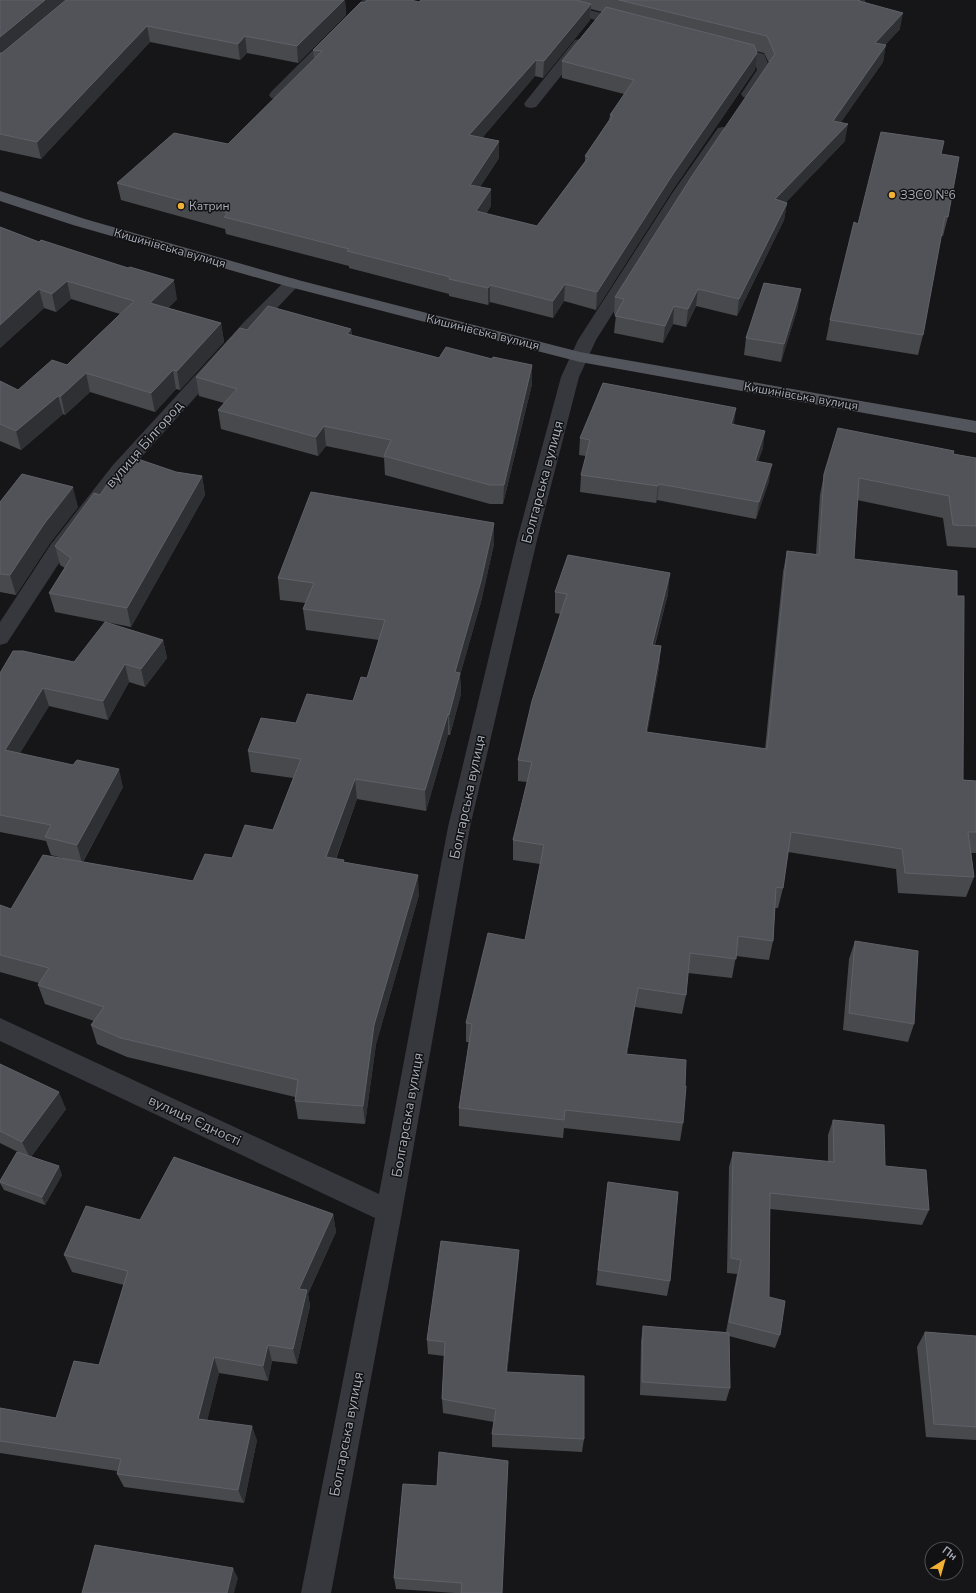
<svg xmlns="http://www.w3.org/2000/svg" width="976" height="1593" font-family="'Nunito Sans',sans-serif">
<rect width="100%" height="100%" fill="#161618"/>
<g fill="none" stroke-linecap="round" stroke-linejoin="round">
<!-- minor -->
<path fill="#37383d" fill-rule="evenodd" d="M 363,0 L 378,0 L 281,98 L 276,99 L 271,98 L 269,95 L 271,92 Z
M 524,0 L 548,0 L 634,21 L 636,24 L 634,27 L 629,28 L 526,3 Z
M 580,39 L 585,40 L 587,43 L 585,46 L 536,107 L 531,108 L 526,107 L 524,104 L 526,101 L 575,40 Z
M 728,45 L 764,54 L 771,70 L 753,97 L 748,98 L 743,97 L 741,94 L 757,70 L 753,60 L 723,52 L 721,49 L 723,46 Z
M 723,127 L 728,128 L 730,131 L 689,192 L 596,340 L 579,377 L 537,540 L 470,827 L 402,1212 L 331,1593 L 301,1593 L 375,1218 L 0,1041 L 0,1018 L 379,1194 L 448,827 L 517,540 L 561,377 L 578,340 L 673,192 L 718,128 Z
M 292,278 L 298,280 L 300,283 L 298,286 L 257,329 L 127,473 L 65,554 L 7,643 L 0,645 L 0,622 L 51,544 L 113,465 L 245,321 L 286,280 Z"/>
<!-- major -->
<path fill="#53555c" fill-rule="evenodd" d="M 0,191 L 85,219 L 298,280 L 580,352 L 976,421 L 976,433 L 580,362 L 286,286 L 73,225 L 0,201 Z"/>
</g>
<!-- wall -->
<path fill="#47494d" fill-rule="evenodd" d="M 0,0 L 345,0 L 346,15 L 298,63 L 247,53 L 240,60 L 150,42 L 41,159 L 0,150 Z
M 421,0 L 865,0 L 865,2 L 900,29 L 885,45 L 883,62 L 841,122 L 845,141 L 786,202 L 787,203 L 784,220 L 737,316 L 696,306 L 686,327 L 673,324 L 663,343 L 614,333 L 616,315 L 614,314 L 615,297 L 769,63 L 764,53 L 756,51 L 755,70 L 672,191 L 596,310 L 564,301 L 553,318 L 490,302 L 488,305 L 449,296 L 449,294 L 349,268 L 349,266 L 226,234 L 225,229 L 121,200 L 117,183 L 228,144 L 314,59 L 313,50 L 364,3 L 419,2 ZM 591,9 L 602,12 L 562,61 L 562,78 L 624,94 L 610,115 L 609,120 L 585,156 L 585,161 L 537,226 L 486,214 L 491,206 L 480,187 L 499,158 L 499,141 L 482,138 L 535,76 L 543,78 L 590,20 Z
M 941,154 L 948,217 L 943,236 L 941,236 L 923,335 L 918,355 L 826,340 L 830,320 L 858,224 Z
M 0,227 L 39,242 L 128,268 L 177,299 L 168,308 L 221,323 L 224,342 L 180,390 L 176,389 L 155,412 L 90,392 L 65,415 L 63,414 L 21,450 L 0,441 L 0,381 L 18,390 L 67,365 L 120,314 L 71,299 L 56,312 L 44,308 L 0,348 Z
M 798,307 L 781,362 L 744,355 L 746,338 Z
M 351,329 L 352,336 L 439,358 L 492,359 L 532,365 L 532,384 L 503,504 L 490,504 L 385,475 L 384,458 L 326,446 L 318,456 L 221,429 L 218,410 L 224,403 L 199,396 L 196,377 Z
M 734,425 L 763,448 L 758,461 L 769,481 L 756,519 L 657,500 L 656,503 L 580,492 L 581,475 L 586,456 L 579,455 L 580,438 Z
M 953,454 L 976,458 L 976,548 L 947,546 L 943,518 L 857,500 L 854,559 L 957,596 L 963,780 L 976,781 L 976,853 L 971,853 L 974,877 L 966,897 L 898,893 L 896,869 L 788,852 L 783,888 L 778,908 L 775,908 L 773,941 L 769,960 L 736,956 L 732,978 L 688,973 L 686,995 L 682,1014 L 635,1007 L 627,1054 L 683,1123 L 680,1141 L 564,1128 L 563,1138 L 459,1126 L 459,1108 L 469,1042 L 466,1042 L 466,1023 L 525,940 L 540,864 L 513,860 L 513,840 L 527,782 L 518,781 L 518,760 L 560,614 L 555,613 L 555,592 L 668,594 L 655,645 L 661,646 L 659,667 L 647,732 L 765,749 L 783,572 L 787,551 L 816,554 L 820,495 L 824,474 Z
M 176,472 L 202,476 L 205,495 L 131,627 L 55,612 L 49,593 L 65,568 L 60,565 L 55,546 L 100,495 Z
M 0,502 L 78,507 L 50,543 L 16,595 L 0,592 Z
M 494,523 L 494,544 L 481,602 L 460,675 L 461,694 L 450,735 L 448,735 L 426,811 L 357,799 L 336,859 L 419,895 L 376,1044 L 365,1124 L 298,1119 L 295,1101 L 295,1097 L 127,1057 L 97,1044 L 91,1025 L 94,1021 L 45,1004 L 38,985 L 39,983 L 0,972 L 0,905 L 11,909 L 70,860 L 51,855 L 46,841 L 0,832 L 0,673 L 74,662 L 163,640 L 167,658 L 145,687 L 129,682 L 108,720 L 49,706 L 20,753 L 123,787 L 83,862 L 193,881 L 232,858 L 273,830 L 293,778 L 251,772 L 248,751 L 296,723 L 353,701 L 367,678 L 379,640 L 306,630 L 303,609 L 306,603 L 280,600 L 278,578 Z
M 855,941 L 914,1024 L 908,1042 L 843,1030 L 849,959 Z
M 0,1064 L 66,1109 L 31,1157 L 62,1175 L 45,1205 L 4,1190 L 0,1183 L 0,1181 L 18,1152 L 0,1143 Z
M 833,1120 L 885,1166 L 929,1210 L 922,1225 L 770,1209 L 769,1297 L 780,1335 L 775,1348 L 729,1336 L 730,1388 L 726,1401 L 640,1395 L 641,1341 L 643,1326 L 726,1332 L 737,1274 L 727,1273 L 729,1167 L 733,1152 L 828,1162 L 828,1135 Z
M 608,1182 L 670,1281 L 667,1296 L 596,1285 Z
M 333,1214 L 336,1232 L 308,1294 L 310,1306 L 297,1364 L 272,1361 L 268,1381 L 219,1373 L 207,1420 L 257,1440 L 244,1503 L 124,1487 L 117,1474 L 117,1471 L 0,1453 L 0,1408 L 56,1418 L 99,1365 L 124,1285 L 72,1272 L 64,1255 L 140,1220 Z
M 519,1250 L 518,1265 L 507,1372 L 584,1439 L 582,1452 L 492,1447 L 492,1434 L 494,1422 L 443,1413 L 442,1399 L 444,1356 L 428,1354 L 427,1340 Z
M 925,1332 L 976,1336 L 976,1440 L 926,1437 L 917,1347 Z
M 403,1484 L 502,1593 L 455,1593 L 396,1589 L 394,1578 Z"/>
<!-- shaded-wall -->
<path fill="#2f3033" d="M 45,0 L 69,0 L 0,56 L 0,37 Z
M 344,0 L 345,0 L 346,15 L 298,63 L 297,46 Z
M 860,0 L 865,0 L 863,10 L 856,17 Z
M 591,4 L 590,20 L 543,78 L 544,61 Z
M 903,13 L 900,29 L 872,59 L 875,43 Z
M 147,26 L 150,42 L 41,159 L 37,142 Z
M 245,36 L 247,53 L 240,60 L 238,44 Z
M 886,45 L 883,62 L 830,138 L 833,121 Z
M 757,53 L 755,70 L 672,191 L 596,310 L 597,292 L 673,174 Z
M 536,60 L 535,76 L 470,152 L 469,135 Z
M 848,124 L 845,141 L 773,216 L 775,199 Z
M 499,141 L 499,158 L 470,202 L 470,185 Z
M 491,189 L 491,206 L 476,228 L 476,211 Z
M 787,203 L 784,220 L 737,316 L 739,299 Z
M 174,280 L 177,299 L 154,321 L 150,303 Z
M 67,281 L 71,299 L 56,312 L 52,294 Z
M 565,284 L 564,301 L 553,318 L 553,301 Z
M 490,285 L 490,302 L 488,305 L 488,288 Z
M 39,289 L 44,308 L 0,348 L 0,325 Z
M 698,289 L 696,306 L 686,327 L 688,309 Z
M 801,289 L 798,307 L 781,362 L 784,344 Z
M 674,306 L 673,324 L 663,343 L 665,326 Z
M 221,323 L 224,342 L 180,390 L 177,371 Z
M 351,329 L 353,348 L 347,334 Z
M 532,365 L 532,384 L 503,504 L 504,485 Z
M 173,370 L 176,389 L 155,412 L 151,393 Z
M 86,373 L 90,392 L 65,415 L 61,396 Z
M 58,396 L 63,414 L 21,450 L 16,431 Z
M 736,408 L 734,425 L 731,424 Z
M 324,426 L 326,446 L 318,456 L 316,437 Z
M 765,431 L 763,448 L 752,477 L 755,461 Z
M 772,464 L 769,481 L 756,519 L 759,502 Z
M 202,476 L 205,495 L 131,627 L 127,608 Z
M 659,484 L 657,500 L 656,503 L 658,486 Z
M 73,487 L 78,507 L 50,543 L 16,595 L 10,575 L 44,524 Z
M 494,523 L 494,544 L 481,602 L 460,675 L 461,694 L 450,735 L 449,715 L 455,672 Z
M 670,573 L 668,594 L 649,666 L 652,645 Z
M 163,640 L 167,658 L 145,687 L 141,669 Z
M 661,646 L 659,667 L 644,752 L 646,732 Z
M 125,664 L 129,682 L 108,720 L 103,701 Z
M 43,688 L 49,706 L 11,768 L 5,750 Z
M 448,714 L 448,735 L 426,811 L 425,790 Z
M 119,769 L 123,787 L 82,863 L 77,845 Z
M 355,779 L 357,799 L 329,877 L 326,857 Z
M 418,875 L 419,895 L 376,1044 L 365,1124 L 363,1106 L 374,1025 Z
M 638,988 L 635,1007 L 624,1073 L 626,1054 Z
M 59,1092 L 66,1109 L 30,1158 L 22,1142 Z
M 59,1166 L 62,1175 L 45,1205 L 42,1197 Z
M 333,1214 L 336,1232 L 308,1294 L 310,1306 L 297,1364 L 293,1349 L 299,1289 Z
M 519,1250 L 518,1265 L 506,1386 L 506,1372 Z
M 268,1345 L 272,1361 L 268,1381 L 263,1366 Z
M 214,1357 L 219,1373 L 204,1434 L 198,1419 Z
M 252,1426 L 257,1440 L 244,1503 L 238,1490 Z
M 233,1568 L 238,1578 L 234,1593 L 227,1593 Z"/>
<!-- building -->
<path fill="#525359" stroke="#5f6168" d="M 0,0 L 45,0 L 0,37 Z
M 66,0 L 344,0 L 297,46 L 245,36 L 238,44 L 147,26 L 37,142 L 0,134 L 0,53 L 2,53 Z
M 367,0 L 411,0 L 419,2 L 421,0 L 576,0 L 591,4 L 544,61 L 536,60 L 469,135 L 499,141 L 470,185 L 491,189 L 476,211 L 537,226 L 589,157 L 585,156 L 613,115 L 610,115 L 634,80 L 562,61 L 606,7 L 754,45 L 757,53 L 673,174 L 597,292 L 565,284 L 553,301 L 490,285 L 488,288 L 449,279 L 450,277 L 347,251 L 349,249 L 224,217 L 228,213 L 117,183 L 174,133 L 228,144 L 322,51 L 313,50 L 361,2 L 364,3 Z
M 619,0 L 860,0 L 859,1 L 903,13 L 875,43 L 886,45 L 833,121 L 848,124 L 775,199 L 787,203 L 739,299 L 698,289 L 688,309 L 674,306 L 665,326 L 615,316 L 624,299 L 615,297 L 692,176 L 775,54 L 767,36 Z
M 881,132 L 944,141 L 941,154 L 959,157 L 948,217 L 945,216 L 923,335 L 830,320 L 854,222 L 858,224 Z
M 0,227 L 39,242 L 41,240 L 128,268 L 130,267 L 174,280 L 150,303 L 221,323 L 177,371 L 173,370 L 151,393 L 86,373 L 61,396 L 58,396 L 16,431 L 0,424 L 0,381 L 18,390 L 52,360 L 67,365 L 134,301 L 67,281 L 52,294 L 39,289 L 0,325 Z
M 764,283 L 801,289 L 784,344 L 746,338 Z
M 268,306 L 351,329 L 347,334 L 439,358 L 446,347 L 492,359 L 493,357 L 532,365 L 504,485 L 490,485 L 384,456 L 391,440 L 324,426 L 316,437 L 218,410 L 237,389 L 196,377 L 240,328 L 247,330 Z
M 603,383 L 736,408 L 731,424 L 765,431 L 755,461 L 772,464 L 759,502 L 659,484 L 658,486 L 581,475 L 590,440 L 580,438 Z
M 838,428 L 954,451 L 953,454 L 976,458 L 976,526 L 953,525 L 949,496 L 859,478 L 854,559 L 957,571 L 957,596 L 964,596 L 963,780 L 976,781 L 976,832 L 968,832 L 974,877 L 905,873 L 902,849 L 791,832 L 783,888 L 776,887 L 773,941 L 738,936 L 736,959 L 690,953 L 686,995 L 638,988 L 626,1054 L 686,1060 L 685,1086 L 686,1086 L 683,1123 L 565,1110 L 564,1120 L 459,1108 L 472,1024 L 466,1023 L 488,933 L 525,940 L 544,845 L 513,840 L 532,762 L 518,760 L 532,701 L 567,594 L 555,592 L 568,555 L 670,573 L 652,645 L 661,646 L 646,732 L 767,749 L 787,551 L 819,555 L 824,474 Z
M 132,457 L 176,472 L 202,476 L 127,608 L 49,593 L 71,558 L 55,546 L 94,493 L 100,495 L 110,480 Z
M 22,474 L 73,487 L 44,524 L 10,575 L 0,574 L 0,502 Z
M 311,492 L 494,523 L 481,581 L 455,672 L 460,673 L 449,715 L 448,714 L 425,790 L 355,779 L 326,857 L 344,860 L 343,862 L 418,875 L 374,1025 L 363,1106 L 295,1101 L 298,1080 L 121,1038 L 91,1025 L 104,1007 L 38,985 L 49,968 L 0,955 L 0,905 L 11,909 L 43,855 L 193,881 L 205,854 L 232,858 L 245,825 L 273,830 L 301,759 L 248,751 L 261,718 L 296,723 L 307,694 L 353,701 L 361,677 L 367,678 L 385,620 L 303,609 L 314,583 L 278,578 Z
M 105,622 L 163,640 L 141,669 L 125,664 L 103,701 L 43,688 L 5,750 L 73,765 L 77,760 L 119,769 L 77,845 L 45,837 L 51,825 L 0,815 L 0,673 L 13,651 L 23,651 L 74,662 Z
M 855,941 L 918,951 L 914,1024 L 849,1013 Z
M 0,1064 L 59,1092 L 22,1142 L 0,1131 Z
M 833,1120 L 884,1125 L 885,1166 L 926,1170 L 929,1210 L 770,1193 L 769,1297 L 785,1301 L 780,1335 L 729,1322 L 741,1260 L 731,1258 L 733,1152 L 834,1162 Z
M 17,1152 L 59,1166 L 42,1197 L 0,1182 L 0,1181 Z
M 174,1157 L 333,1214 L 299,1289 L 307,1290 L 293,1349 L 268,1345 L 263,1366 L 214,1357 L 198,1419 L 252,1426 L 238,1490 L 117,1474 L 121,1459 L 0,1441 L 0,1408 L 56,1418 L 74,1361 L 99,1365 L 128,1271 L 64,1255 L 86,1206 L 140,1220 Z
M 608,1182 L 678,1192 L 670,1281 L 598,1270 Z
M 441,1241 L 519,1250 L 506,1372 L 584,1376 L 584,1439 L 492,1434 L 496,1409 L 442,1399 L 445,1342 L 427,1340 Z
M 643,1326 L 729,1333 L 730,1388 L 642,1382 Z
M 925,1332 L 976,1336 L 976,1427 L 934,1424 Z
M 439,1452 L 508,1461 L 502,1593 L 461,1593 L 462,1583 L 394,1578 L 403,1484 L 437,1486 Z
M 95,1545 L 233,1568 L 227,1593 L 82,1593 Z"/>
<!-- markers -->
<g fill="#f2b134" stroke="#111113" stroke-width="1.5">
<circle cx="892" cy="195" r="4"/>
<circle cx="181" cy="206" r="4"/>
</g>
<g text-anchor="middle" stroke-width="3" stroke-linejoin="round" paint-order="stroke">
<!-- far-poi labels -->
<g font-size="12" fill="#a8adb8" stroke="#111113" text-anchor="start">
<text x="900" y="199">ЗЗСО №6</text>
<text x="189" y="210">Катрин</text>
</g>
<!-- far-street labels -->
<g font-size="12" fill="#a8adb8" stroke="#111113">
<text transform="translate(170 248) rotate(16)" y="4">Кишинівська вулиця</text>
<text transform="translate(483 332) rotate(14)" y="4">Кишинівська вулиця</text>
<text transform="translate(801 396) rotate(10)" y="4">Кишинівська вулиця</text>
</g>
<!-- street labels -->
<g font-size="14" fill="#a8adb8" stroke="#111113">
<text transform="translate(144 444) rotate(-49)" y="5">вулиця Білгород</text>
<text transform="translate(542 482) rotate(-75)" y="5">Болгарська вулиця</text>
<text transform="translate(467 797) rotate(-78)" y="5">Болгарська вулиця</text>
<text transform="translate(407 1115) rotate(-80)" y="5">Болгарська вулиця</text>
<text transform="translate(195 1120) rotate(25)" y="5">вулиця Єдності</text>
<text transform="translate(346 1434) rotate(-79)" y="5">Болгарська вулиця</text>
</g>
</g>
<!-- north arrow -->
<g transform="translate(944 1561) rotate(37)"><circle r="19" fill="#111113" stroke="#4d4f55"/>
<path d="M0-3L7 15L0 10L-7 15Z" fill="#f2b134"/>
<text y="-6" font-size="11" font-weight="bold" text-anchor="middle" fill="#a8adb8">Пн</text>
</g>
</svg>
